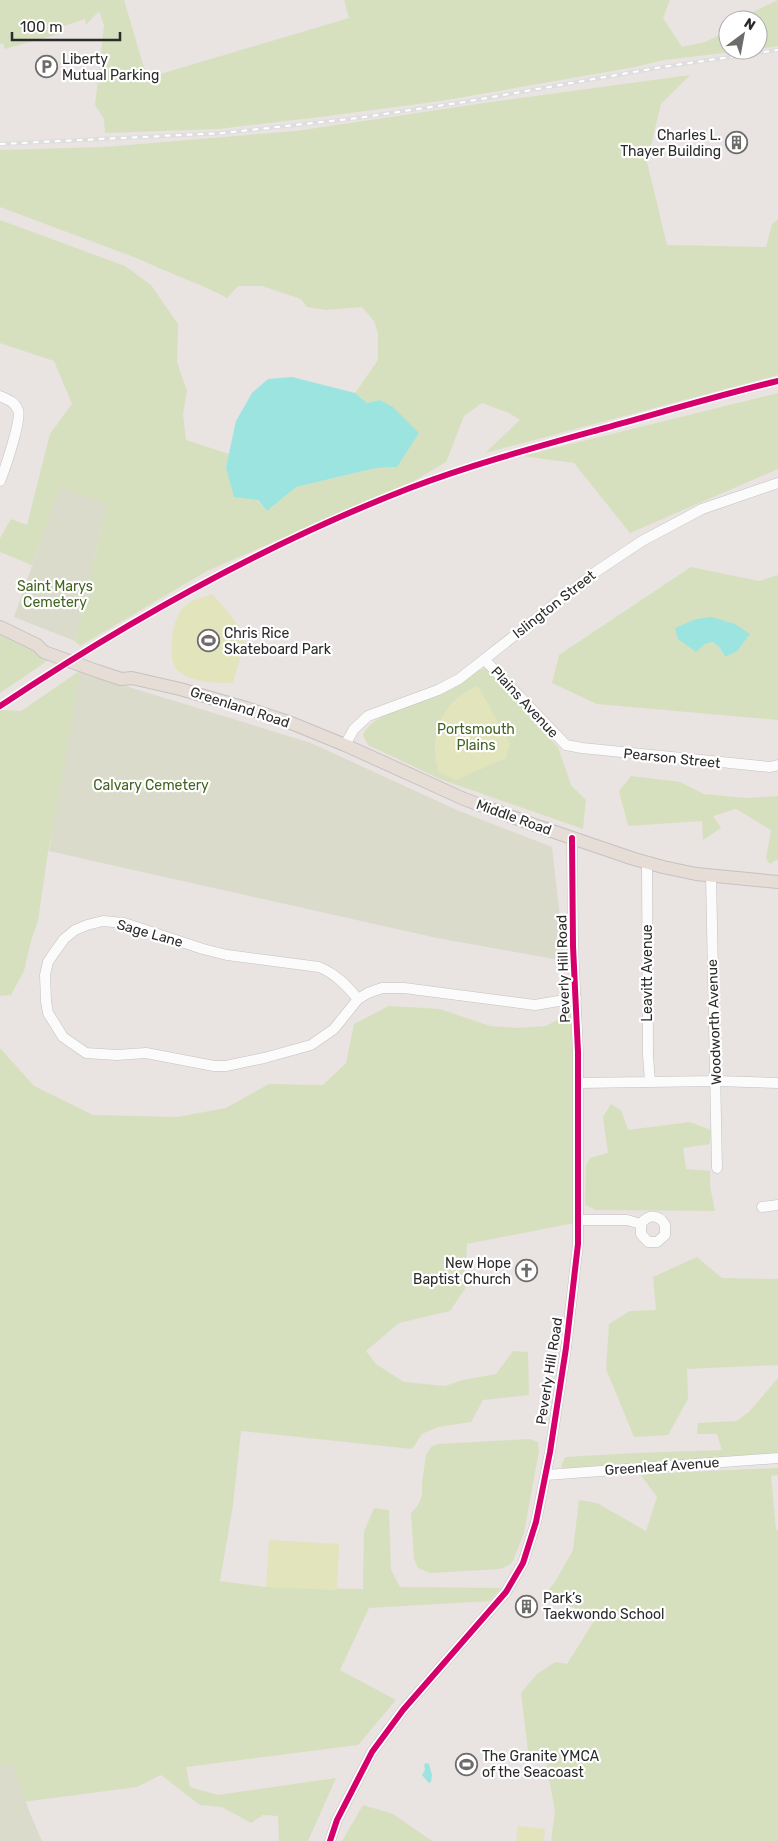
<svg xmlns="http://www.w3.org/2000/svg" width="778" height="1841" font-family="Rubik,sans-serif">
<rect width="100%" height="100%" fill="#e9e3e2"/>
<!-- green -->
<path fill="#d7e0be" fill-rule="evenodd" d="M 0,0 L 124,0 L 147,78 L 349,18 L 344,0 L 670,0 L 663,18 L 682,47 L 705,42 L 722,34 L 728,24 L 728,50 L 750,50 L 664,60 L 635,67 L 441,101 L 320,117 L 219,129 L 105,133 L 104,119 L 95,105 L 104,25 L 99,11 L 86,25 L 85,19 L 61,27 L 62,33 L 5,49 L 3,43 L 0,44 Z
M 778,0 L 778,46 L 758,49 L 758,20 L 736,20 Z
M 690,75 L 661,104 L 647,162 L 667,245 L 766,247 L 772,224 L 778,219 L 778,375 L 485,453 L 520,420 L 509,413 L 482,403 L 464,416 L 446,462 L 414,481 L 207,571 L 80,646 L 75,641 L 107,504 L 60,487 L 32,565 L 0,552 L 0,538 L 11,519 L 27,525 L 50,434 L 72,404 L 54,361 L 0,343 L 0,220 L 125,266 L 151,285 L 178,324 L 177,362 L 187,391 L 183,414 L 186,440 L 229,454 L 226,467 L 267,511 L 296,487 L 376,468 L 397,467 L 380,400 L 367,403 L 355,393 L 378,360 L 378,333 L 374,321 L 362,307 L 326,310 L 307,307 L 301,299 L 262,286 L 238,286 L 227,298 C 199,283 168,273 139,259 L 0,207 L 0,150 L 105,147 L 296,131 L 491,102 Z
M 778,393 L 778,469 L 630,533 L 574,463 L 522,456 Z
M 691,567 L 759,581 L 778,575 L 778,720 L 597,704 L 552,683 L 559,655 ZM 735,624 L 724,657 L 720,648 L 713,642 L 705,644 Z
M 0,628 L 56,655 L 0,693 Z
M 485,668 L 558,747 L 571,785 L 586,800 L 583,829 L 440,779 L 368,745 L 363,735 C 375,709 428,702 452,689 C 464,683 472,672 485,668 Z
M 81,670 L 87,672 L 48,852 L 38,921 L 31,941 L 24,971 L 11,995 L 0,996 L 0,710 L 21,711 Z
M 631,776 L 680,782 L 704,794 L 746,798 L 778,796 L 778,859 L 770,864 L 766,859 L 771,830 L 736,809 L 713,816 L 721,828 L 703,840 L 702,821 L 628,826 L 619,791 Z
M 389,1006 L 440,1009 L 490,1026 L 518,1028 L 546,1026 L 557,1020 L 567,1008 L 571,1007 L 575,1051 L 574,1223 L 467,1244 L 465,1289 L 450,1311 L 399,1323 L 366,1351 L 376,1364 L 404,1382 L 445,1386 L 463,1380 L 496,1374 L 513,1351 L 528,1352 L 529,1395 L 483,1400 L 471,1422 L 438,1427 L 422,1434 L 412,1449 L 241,1431 L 233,1505 L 220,1581 L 266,1587 L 363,1589 L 364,1532 L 374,1508 L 389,1510 L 391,1570 L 400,1587 L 501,1588 L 490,1601 L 369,1608 L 340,1670 L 396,1700 L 358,1745 L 186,1767 L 190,1787 L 218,1795 L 336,1778 L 308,1841 L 279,1841 L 278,1816 L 263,1815 L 251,1823 L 222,1807 L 200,1805 L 161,1775 L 137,1787 L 0,1805 L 0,1048 L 34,1086 L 93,1115 L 177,1117 L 226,1108 L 269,1084 L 323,1085 L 346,1063 L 354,1024 Z
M 611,1104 L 621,1110 L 628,1130 L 690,1122 L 711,1130 L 710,1144 L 683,1148 L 686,1169 L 710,1171 L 710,1186 L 715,1211 L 596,1210 L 585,1205 L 586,1166 L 590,1158 L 608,1153 L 603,1117 Z
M 697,1257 L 722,1278 L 778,1279 L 778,1365 L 687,1369 L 688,1399 L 668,1435 L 634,1437 L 606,1369 L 609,1324 L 630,1311 L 656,1310 L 653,1277 Z
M 778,1378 L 778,1454 L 744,1455 L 566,1471 L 561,1466 L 565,1457 L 635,1453 L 722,1450 L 717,1434 L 697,1434 L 698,1423 L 736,1421 L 749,1412 Z
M 530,1439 L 538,1442 L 539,1451 L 524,1533 L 513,1561 L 509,1565 L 500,1569 L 430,1573 L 418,1568 L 414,1559 L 411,1513 L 418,1505 L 422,1496 L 422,1483 L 426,1455 L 431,1447 L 438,1444 Z
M 778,1468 L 778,1475 L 771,1476 L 776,1529 L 778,1531 L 778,1841 L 551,1841 L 555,1811 L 544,1751 L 528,1751 L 521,1693 L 537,1674 L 555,1662 L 567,1664 L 596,1618 L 589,1612 L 541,1598 L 555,1582 L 573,1550 L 579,1500 L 597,1503 L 646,1531 L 657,1497 L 640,1474 Z
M 363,1805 L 393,1814 L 432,1841 L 342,1841 Z"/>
<!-- cemetery -->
<path fill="#dadbca" d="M 60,486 L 107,504 L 75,641 L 14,617 Z
M 80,672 L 311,743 L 459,811 L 552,847 L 565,961 L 437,938 L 49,851 Z
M 0,1765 L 13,1765 L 29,1811 L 42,1841 L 0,1841 Z"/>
<!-- pitch -->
<path fill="#e2e4bc" d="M 212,594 L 229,613 L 246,637 L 233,683 C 216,683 191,683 177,670 C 167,659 172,621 181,610 C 189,600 201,598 212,594 Z
M 478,686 L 510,744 L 506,758 L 456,780 L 439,772 C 427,736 442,701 478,686 Z
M 269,1540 L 339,1544 L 337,1590 L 266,1587 Z
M 518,1826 L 545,1829 L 544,1841 L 516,1841 Z"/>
<!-- water -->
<path fill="#9ce4e0" d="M 292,377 L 355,393 L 367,403 L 380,400 L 393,407 L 419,433 L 397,467 L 376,468 L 296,487 L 267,511 L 258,500 L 234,497 L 226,467 L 236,421 L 252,393 L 268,379 Z
M 712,617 L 735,624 L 750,634 L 737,651 L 725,657 L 720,648 L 713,642 L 705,644 L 696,652 L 678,639 L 675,628 L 696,619 Z
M 426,1763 L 429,1764 L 432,1775 L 431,1782 L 429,1783 L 422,1775 L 425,1770 L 424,1765 Z"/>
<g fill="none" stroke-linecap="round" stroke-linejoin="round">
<defs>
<path id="minor" d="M 0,396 C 7,399 15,402 18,410 C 22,419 5,469 0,481
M 484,659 L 566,745 L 582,748 L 770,767 L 778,765
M 345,745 L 354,729 L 368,716 L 438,690 L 459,679 L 597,571 L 642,541 L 702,509 L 778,483
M 647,863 L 648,1055 L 650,1082
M 711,876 L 717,1168
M 358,999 C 346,985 336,974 319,967 L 227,955 L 203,949 L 124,923 L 103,921 L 87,925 L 75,930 L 64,939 L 54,953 L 48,962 L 45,975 L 46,1001 L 48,1013 L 63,1037 L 86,1053 L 117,1055 L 146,1053 L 214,1066 L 226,1066 L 264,1058 L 311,1045 L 334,1029 L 358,999 L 368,993 L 382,988 L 404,988 L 535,1005 L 576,998
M 579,1083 L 716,1081 L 778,1083
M 762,1207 L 778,1205
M 579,1220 L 627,1220 L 641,1224 C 648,1214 659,1214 665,1225 L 665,1235 L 657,1242 L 648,1242 L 641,1234 L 641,1224
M 546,1475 L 778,1458
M 330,1841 L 337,1820 L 372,1752 L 403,1710 L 506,1592 L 523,1563 L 536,1522 L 550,1452 L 566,1348 L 578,1244 L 578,1052 L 573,946 L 572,838"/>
<path id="major" d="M 0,627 L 37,645 L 44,652 L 97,671 L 121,679 L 132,678 L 180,689 L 246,708 L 291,723 L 345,745 L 464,799 L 537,826 L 634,859 L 663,867 L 696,874 L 778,882"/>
</defs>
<!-- minor casing -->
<use href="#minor" stroke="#c3c2c2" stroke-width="11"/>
<!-- major casing -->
<use href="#major" stroke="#c5c2c2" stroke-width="14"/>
<!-- minor -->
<use href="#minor" stroke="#fcfbfb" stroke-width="10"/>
<!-- major -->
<use href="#major" stroke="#e6ddd6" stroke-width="12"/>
<defs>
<path id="rail" d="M 0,144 L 223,133 L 358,118 L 464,102 L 662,67 L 778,50"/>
</defs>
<!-- rail casing -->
<use href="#rail" stroke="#dededf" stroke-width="4"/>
<!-- rail -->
<use href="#rail" stroke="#fff" stroke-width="2" stroke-dasharray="5.5" stroke-linecap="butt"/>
<defs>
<path id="cycleway" d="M 0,706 C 129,620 265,544 410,488 C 473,464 540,446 605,428 C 663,412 720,395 778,381
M 330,1841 L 337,1820 L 372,1752 L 403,1710 L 506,1592 L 523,1563 L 536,1522 L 550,1452 L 566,1348 L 578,1244 L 578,1052 L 573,946 L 572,838"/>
</defs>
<!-- cycleway casing -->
<use href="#cycleway" stroke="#fff" stroke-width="9"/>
<!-- cycleway -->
<use href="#cycleway" stroke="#d6006c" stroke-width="6"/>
</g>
<!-- icons -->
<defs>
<symbol id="parking-ring" viewBox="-11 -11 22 22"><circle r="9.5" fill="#fff" stroke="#6e6b6b" stroke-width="1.5"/><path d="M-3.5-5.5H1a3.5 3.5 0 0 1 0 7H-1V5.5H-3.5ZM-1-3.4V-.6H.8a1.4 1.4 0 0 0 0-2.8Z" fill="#6e6b6b"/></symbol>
<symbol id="building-ring" viewBox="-11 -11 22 22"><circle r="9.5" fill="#fff" stroke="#6e6b6b" stroke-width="1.5"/><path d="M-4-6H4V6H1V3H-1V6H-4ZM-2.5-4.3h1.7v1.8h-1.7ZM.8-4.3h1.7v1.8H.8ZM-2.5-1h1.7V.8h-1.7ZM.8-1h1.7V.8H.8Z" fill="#6e6b6b"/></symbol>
<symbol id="stadium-ring" viewBox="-11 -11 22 22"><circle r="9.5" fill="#fff" stroke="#6e6b6b" stroke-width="1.5"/><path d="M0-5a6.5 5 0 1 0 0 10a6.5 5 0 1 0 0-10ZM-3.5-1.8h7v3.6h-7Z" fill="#6e6b6b"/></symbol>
<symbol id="church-ring" viewBox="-11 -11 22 22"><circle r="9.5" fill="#fff" stroke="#6e6b6b" stroke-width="1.5"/><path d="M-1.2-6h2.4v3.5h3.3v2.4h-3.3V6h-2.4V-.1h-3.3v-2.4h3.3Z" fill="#6e6b6b"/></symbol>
</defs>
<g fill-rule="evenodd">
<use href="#parking-ring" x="34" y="54" width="25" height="25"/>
<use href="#building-ring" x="724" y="130" width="25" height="25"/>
<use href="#stadium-ring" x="196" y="628" width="25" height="25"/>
<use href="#church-ring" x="514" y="1258" width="25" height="25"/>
<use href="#building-ring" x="514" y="1594" width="25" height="25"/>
<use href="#stadium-ring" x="454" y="1752" width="25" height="25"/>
</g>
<g text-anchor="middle" stroke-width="4.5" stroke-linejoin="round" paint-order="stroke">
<!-- poi labels -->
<g font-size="14" fill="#2b2b2b" stroke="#fff" text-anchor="start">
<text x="62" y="64">Liberty<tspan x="62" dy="16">Mutual Parking</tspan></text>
<text x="721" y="140" text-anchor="end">Charles L.<tspan x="721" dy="16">Thayer Building</tspan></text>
<text x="224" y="638">Chris Rice<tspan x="224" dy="16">Skateboard Park</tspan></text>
<text x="511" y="1268" text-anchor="end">New Hope<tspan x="511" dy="16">Baptist Church</tspan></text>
<text x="543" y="1603">Park’s<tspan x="543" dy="16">Taekwondo School</tspan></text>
<text x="482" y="1761">The Granite YMCA<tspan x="482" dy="16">of the Seacoast</tspan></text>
</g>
<!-- park labels -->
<g font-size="14" fill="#436321" stroke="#fff">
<text x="55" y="591">Saint Marys<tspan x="55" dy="16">Cemetery</tspan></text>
<text x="476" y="734">Portsmouth<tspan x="476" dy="16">Plains</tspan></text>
<text x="151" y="790">Calvary Cemetery</text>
</g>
<!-- street labels -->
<g font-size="14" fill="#2b2b2b" stroke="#fff">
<text transform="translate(554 604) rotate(-38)" y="5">Islington Street</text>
<text transform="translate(525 702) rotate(47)" y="5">Plains Avenue</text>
<text transform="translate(240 707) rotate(18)" y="5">Greenland Road</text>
<text transform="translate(672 758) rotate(6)" y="5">Pearson Street</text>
<text transform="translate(514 817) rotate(20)" y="5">Middle Road</text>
<text transform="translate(150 933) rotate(16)" y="5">Sage Lane</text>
<text transform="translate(563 969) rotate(-92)" y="5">Peverly Hill Road</text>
<text transform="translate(647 973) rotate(-90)" y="5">Leavitt Avenue</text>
<text transform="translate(714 1022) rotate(-92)" y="5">Woodworth Avenue</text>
<text transform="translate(549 1371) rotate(-81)" y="5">Peverly Hill Road</text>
<text transform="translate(662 1466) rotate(-4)" y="5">Greenleaf Avenue</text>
</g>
</g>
<!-- north arrow -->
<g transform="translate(743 35) rotate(32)"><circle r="24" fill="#ffffff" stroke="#aaaaaa"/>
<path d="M0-4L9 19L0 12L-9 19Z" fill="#6e6b6b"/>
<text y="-8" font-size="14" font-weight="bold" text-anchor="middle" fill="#2b2b2b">N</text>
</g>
<!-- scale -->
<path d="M12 32v8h108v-8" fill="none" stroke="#2b2b2b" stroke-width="2.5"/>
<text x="20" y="32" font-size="15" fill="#2b2b2b" stroke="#ffffff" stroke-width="4" paint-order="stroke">100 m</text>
</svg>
